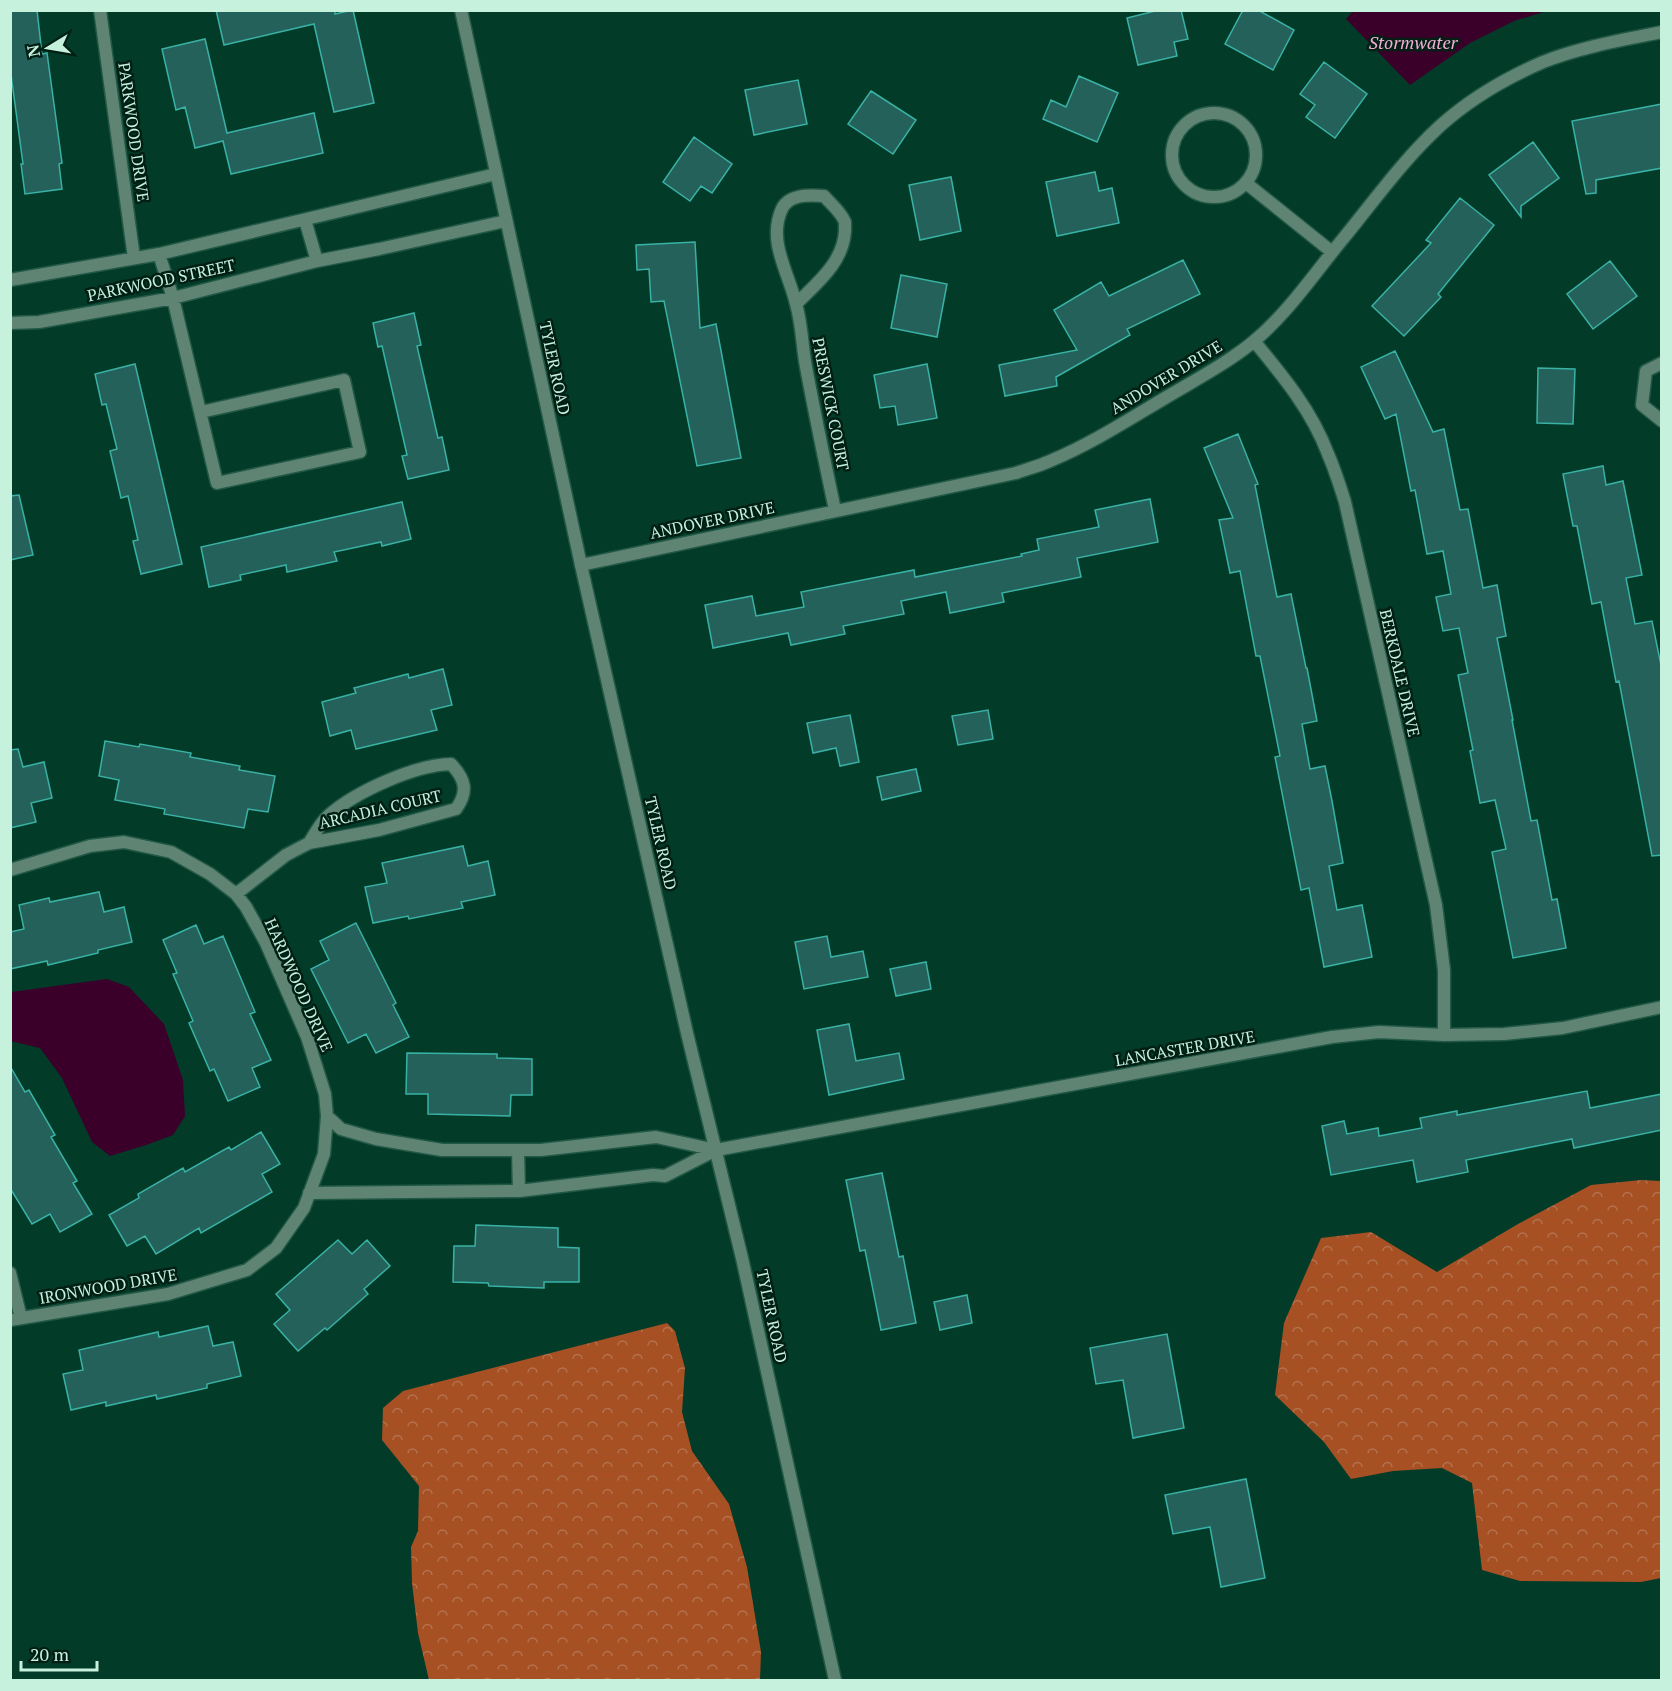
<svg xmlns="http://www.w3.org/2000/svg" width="1672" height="1691" font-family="'PT Serif',serif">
<defs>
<pattern id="forest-crowns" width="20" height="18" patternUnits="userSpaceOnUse" patternTransform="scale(1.5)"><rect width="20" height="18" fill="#a65024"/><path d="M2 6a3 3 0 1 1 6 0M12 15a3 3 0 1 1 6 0" fill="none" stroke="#b4724e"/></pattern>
</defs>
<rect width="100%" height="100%" fill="#033b29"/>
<!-- forest -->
<path fill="url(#forest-crowns)" d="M 1641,1180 L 1661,1181 L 1661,1578 L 1641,1582 L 1520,1581 L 1482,1570 L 1472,1483 L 1442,1468 L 1393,1471 L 1351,1479 L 1324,1442 L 1275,1395 L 1284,1323 L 1321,1238 L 1371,1232 L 1437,1272 L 1518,1224 L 1591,1185 Z
M 667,1323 L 675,1331 L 685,1368 L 682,1412 L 692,1451 L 729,1504 L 747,1567 L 761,1652 L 760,1680 L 429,1680 L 418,1633 L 412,1583 L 411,1547 L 418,1531 L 419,1486 L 382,1440 L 383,1408 L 403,1391 Z"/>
<!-- water -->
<path fill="#3b0029" d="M 1353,11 L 1353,10 L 1547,11 L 1514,21 L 1470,43 L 1410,85 L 1346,19 Z
M 107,979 L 129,987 L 164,1024 L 183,1080 L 185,1116 L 173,1135 L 146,1145 L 110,1156 L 92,1142 L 62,1078 L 40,1048 L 10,1041 L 11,992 Z"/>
<!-- building -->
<path fill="#23615a" stroke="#39b2a5" stroke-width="1.5" d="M 10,10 L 37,10 L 42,54 L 47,53 L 62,163 L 59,164 L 62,189 L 25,194 L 21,164 L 23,164 L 10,67 Z
M 216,10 L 335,10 L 335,14 L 353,10 L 374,103 L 334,112 L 314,24 L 224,45 Z
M 1159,10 L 1181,10 L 1188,39 L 1174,42 L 1177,56 L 1138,65 L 1127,18 Z
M 1243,10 L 1258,10 L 1294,30 L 1273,70 L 1225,44 Z
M 205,39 L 227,133 L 314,113 L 323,153 L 231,174 L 223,141 L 195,148 L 185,107 L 176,110 L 162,49 Z
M 1324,62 L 1367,94 L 1335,138 L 1306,117 L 1315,105 L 1300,94 Z
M 1079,76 L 1118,93 L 1097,142 L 1043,119 L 1051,100 L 1066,107 Z
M 798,80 L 807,124 L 754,135 L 745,90 Z
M 871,91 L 916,120 L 893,154 L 848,124 Z
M 1662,104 L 1662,168 L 1596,180 L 1596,193 L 1586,194 L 1572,121 Z
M 694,137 L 732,164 L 712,193 L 701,186 L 690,201 L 663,182 Z
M 1533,142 L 1559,178 L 1521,206 L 1521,217 L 1489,175 Z
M 1095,172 L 1099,191 L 1112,188 L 1119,223 L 1057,236 L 1046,182 Z
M 951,177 L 961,231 L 920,240 L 909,185 Z
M 1460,198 L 1494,225 L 1438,294 L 1441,297 L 1404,336 L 1372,306 L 1431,243 L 1426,240 Z
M 695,242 L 700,328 L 716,324 L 741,458 L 697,466 L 664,301 L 651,302 L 649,269 L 637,270 L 636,245 Z
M 1183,260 L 1200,294 L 1127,329 L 1130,335 L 1056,377 L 1057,386 L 1005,396 L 999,365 L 1077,350 L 1054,310 L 1101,282 L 1109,296 Z
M 1610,261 L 1637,296 L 1593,329 L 1567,294 Z
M 901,275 L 947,284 L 937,337 L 891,328 Z
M 414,313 L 421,345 L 417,346 L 438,438 L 442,437 L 449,470 L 408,479 L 402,456 L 407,455 L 382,346 L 378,347 L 373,323 Z
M 1395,351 L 1433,432 L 1444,429 L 1460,510 L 1468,509 L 1483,588 L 1497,585 L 1506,636 L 1497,638 L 1513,720 L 1512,720 L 1531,821 L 1537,820 L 1552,900 L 1557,899 L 1566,948 L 1513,958 L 1492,852 L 1506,849 L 1495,800 L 1480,803 L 1470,751 L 1473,750 L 1458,675 L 1468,673 L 1459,628 L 1443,631 L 1436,597 L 1451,594 L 1443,551 L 1427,554 L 1415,490 L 1411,491 L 1396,414 L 1385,419 L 1361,367 Z
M 135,364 L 182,564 L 141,574 L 133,541 L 138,540 L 128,496 L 121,498 L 110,451 L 117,449 L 106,404 L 102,405 L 95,374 Z
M 927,364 L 937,418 L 898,425 L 895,406 L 880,408 L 874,375 Z
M 1538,368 L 1575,369 L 1573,424 L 1537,423 Z
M 1238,434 L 1258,484 L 1255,485 L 1277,597 L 1291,594 L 1306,668 L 1307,668 L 1317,721 L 1302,724 L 1310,769 L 1325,766 L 1332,801 L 1343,863 L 1329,866 L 1337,910 L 1362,905 L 1372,957 L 1324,967 L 1309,888 L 1301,890 L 1275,757 L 1280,756 L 1260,656 L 1256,656 L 1240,571 L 1230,573 L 1219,520 L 1233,518 L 1204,448 Z
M 1603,466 L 1606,485 L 1623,481 L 1642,575 L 1626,578 L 1635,624 L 1652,621 L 1662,670 L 1662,855 L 1652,856 L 1619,681 L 1616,682 L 1601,602 L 1592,604 L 1577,526 L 1573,526 L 1563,474 Z
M 19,495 L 33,555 L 10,560 L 10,496 Z
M 1150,499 L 1158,542 L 1077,558 L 1081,577 L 1002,593 L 1004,602 L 950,613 L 946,592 L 901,601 L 904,614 L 843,626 L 845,634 L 791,645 L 788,633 L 713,648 L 705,605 L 752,596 L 756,616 L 804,607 L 801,592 L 914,570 L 915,577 L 1022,556 L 1021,554 L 1039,550 L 1037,539 L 1099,527 L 1095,510 Z
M 402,502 L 411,539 L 382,546 L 381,542 L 334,552 L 337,561 L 287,572 L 286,565 L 240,575 L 241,580 L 209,587 L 201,547 Z
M 443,669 L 452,705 L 431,710 L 437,730 L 356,749 L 351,730 L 330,736 L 322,702 L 356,693 L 354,688 L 408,674 L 409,678 Z
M 988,710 L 993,739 L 958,745 L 952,716 Z
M 850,715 L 859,762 L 840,766 L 836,748 L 813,753 L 807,723 Z
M 105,741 L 139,747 L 140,744 L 191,753 L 190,757 L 240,766 L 239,770 L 275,776 L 268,812 L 248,809 L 244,828 L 164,814 L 165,809 L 115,800 L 119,780 L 99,776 Z
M 18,749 L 23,767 L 44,762 L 52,798 L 31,803 L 36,822 L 10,828 L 10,750 Z
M 916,769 L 921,791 L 882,800 L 877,777 Z
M 463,846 L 468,866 L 488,861 L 495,895 L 461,902 L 463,908 L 409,919 L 408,916 L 373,923 L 365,887 L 387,883 L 382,863 Z
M 99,892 L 104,912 L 124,907 L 132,942 L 98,950 L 98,953 L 48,965 L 47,961 L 10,969 L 10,932 L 24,929 L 19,905 L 49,898 L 50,902 Z
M 356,923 L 396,1003 L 393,1005 L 409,1037 L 376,1053 L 366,1034 L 348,1043 L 311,969 L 329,960 L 320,941 Z
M 196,925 L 204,944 L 223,936 L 255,1012 L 250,1014 L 271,1060 L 252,1068 L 260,1087 L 228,1101 L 214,1069 L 210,1071 L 189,1023 L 193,1021 L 173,974 L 177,973 L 163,940 Z
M 827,936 L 831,957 L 863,951 L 868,977 L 804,989 L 795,942 Z
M 926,962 L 931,989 L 896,996 L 890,969 Z
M 849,1024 L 856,1061 L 899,1053 L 904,1079 L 829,1095 L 817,1030 Z
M 407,1053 L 497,1054 L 497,1058 L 532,1059 L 532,1095 L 511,1095 L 510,1116 L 428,1114 L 428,1094 L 406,1094 Z
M 10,1066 L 25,1092 L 29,1090 L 55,1135 L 51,1137 L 77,1181 L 73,1183 L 92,1214 L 60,1232 L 50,1214 L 32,1224 L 10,1188 Z
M 1587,1091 L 1590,1108 L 1662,1094 L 1662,1130 L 1574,1148 L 1572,1139 L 1466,1160 L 1468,1172 L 1417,1182 L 1413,1160 L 1331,1175 L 1322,1126 L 1344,1121 L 1347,1134 L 1378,1128 L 1379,1136 L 1422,1128 L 1420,1118 L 1457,1111 L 1457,1115 Z
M 261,1132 L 280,1164 L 262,1174 L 272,1192 L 201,1233 L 199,1228 L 156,1254 L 145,1236 L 127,1246 L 109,1215 L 139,1198 L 138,1194 L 183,1168 L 185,1172 L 229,1147 L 231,1150 Z
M 882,1173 L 899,1257 L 903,1256 L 916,1323 L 881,1330 L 865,1250 L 860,1251 L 846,1180 Z
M 476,1225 L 558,1228 L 558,1247 L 579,1248 L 579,1282 L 544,1282 L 544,1288 L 489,1286 L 488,1283 L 453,1282 L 454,1246 L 475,1246 Z
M 338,1240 L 352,1254 L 367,1240 L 390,1266 L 364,1289 L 368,1294 L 327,1330 L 325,1328 L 298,1351 L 274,1324 L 290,1310 L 276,1294 Z
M 967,1295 L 972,1323 L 940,1330 L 934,1302 Z
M 208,1326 L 213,1346 L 233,1342 L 241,1376 L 207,1384 L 207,1388 L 157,1399 L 156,1395 L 106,1406 L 106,1402 L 71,1410 L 63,1374 L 83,1370 L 79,1350 L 158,1332 L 159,1337 Z
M 1167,1334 L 1184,1428 L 1133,1438 L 1123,1380 L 1096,1384 L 1090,1348 Z
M 1246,1479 L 1265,1578 L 1221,1587 L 1210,1527 L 1173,1534 L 1165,1495 Z"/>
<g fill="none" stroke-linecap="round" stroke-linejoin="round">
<defs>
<path id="minor" d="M 100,10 L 134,258
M1172 155a42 42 0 1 1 84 0a42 42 0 1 1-84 0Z
M 1246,183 L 1332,252
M 305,220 L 317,261
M 159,254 L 173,298 L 217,483 L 360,452 L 344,380 L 201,412
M 10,280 L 159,254 L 496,174
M 796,304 C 817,283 843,263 845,231 C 845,229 845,224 845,222 C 841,212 831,204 824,196 C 808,195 787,194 781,211 C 768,243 789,273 796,304 C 802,324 802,346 806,367 C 815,415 825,463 835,510
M 10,323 L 39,322 L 173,298 L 317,261 L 379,249 L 506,221
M 1254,341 C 1283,376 1312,411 1328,454 C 1335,470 1340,486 1345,502 L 1436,905 L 1444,970 L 1444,1035
M 1662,363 L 1646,371 L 1642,405 L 1662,421
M 581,565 L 1016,473 C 1027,469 1039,466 1050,461 C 1091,444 1128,420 1165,398 C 1195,380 1226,364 1253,342 C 1288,313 1314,274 1342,240 C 1374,201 1403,160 1440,126 C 1470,99 1506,78 1543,62 C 1581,47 1622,40 1662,32
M 10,870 L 90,846 L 124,842 L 171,852 L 210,874 L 236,894 L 246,907 L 266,943 L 307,1037 L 325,1094 L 327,1116 L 324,1154 L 304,1208 L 276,1248 L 247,1270 L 168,1294 L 10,1320
M 236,894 L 286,855 L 309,843 L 379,830 L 456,809 C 469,791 465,779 451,764 C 414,765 355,792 328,816 C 320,823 315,834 309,843
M 327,1116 L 341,1129 L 376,1139 L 442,1150 L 541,1150 L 656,1137 L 716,1150
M 518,1150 L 519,1191
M 309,1193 L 519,1191 L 653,1175 L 665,1176 L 716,1150 L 1332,1037 L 1379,1032 L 1444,1035 L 1504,1034 L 1563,1028 L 1662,1007
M 10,1273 L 21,1318"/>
<path id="tertiary" d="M 461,10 L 581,565 L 687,1033 L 742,1258 L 835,1680"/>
</defs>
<!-- minor casing -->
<use href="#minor" stroke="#225846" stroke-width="15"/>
<!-- tertiary casing -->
<use href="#tertiary" stroke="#225846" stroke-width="15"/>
<!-- minor -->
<use href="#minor" stroke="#608473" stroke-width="12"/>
<!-- tertiary -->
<use href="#tertiary" stroke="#608473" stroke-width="12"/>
</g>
<g text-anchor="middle" stroke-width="5" stroke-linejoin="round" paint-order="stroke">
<!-- street labels -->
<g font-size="16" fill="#c5f1dd" stroke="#011f14">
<text transform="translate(134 132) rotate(82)" y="6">PARKWOOD DRIVE</text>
<text transform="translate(161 280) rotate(-12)" y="6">PARKWOOD STREET</text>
<text transform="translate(555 368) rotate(78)" y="6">TYLER ROAD</text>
<text transform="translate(1166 377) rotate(-31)" y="6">ANDOVER DRIVE</text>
<text transform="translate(831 404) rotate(79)" y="6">PRESWICK COURT</text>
<text transform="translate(712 520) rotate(-12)" y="6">ANDOVER DRIVE</text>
<text transform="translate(1400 673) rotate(77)" y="6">BERKDALE DRIVE</text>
<text transform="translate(380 809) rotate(-13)" y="6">ARCADIA COURT</text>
<text transform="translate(661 843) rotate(77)" y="6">TYLER ROAD</text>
<text transform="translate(299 985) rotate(66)" y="6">HARDWOOD DRIVE</text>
<text transform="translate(1185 1048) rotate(-10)" y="6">LANCASTER DRIVE</text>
<text transform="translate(108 1286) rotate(-10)" y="6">IRONWOOD DRIVE</text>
<text transform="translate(772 1316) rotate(78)" y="6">TYLER ROAD</text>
</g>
<!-- water labels -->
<g font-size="18" font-style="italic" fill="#f3aed4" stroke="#011f14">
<text x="1413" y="49">Stormwater</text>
</g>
</g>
<!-- border -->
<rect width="1672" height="1691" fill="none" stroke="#c5f1dd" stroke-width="24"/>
<!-- north arrow -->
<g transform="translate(48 48) rotate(259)" stroke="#011f14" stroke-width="4.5" paint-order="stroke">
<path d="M0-4.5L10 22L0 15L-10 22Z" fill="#c5f1dd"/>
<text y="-9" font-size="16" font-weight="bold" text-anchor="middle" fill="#c5f1dd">N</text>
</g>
<!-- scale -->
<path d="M21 1661v9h76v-9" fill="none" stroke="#c5f1dd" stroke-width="3"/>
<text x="30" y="1661" font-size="18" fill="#c5f1dd" stroke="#011f14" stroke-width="4.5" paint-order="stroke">20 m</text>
</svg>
